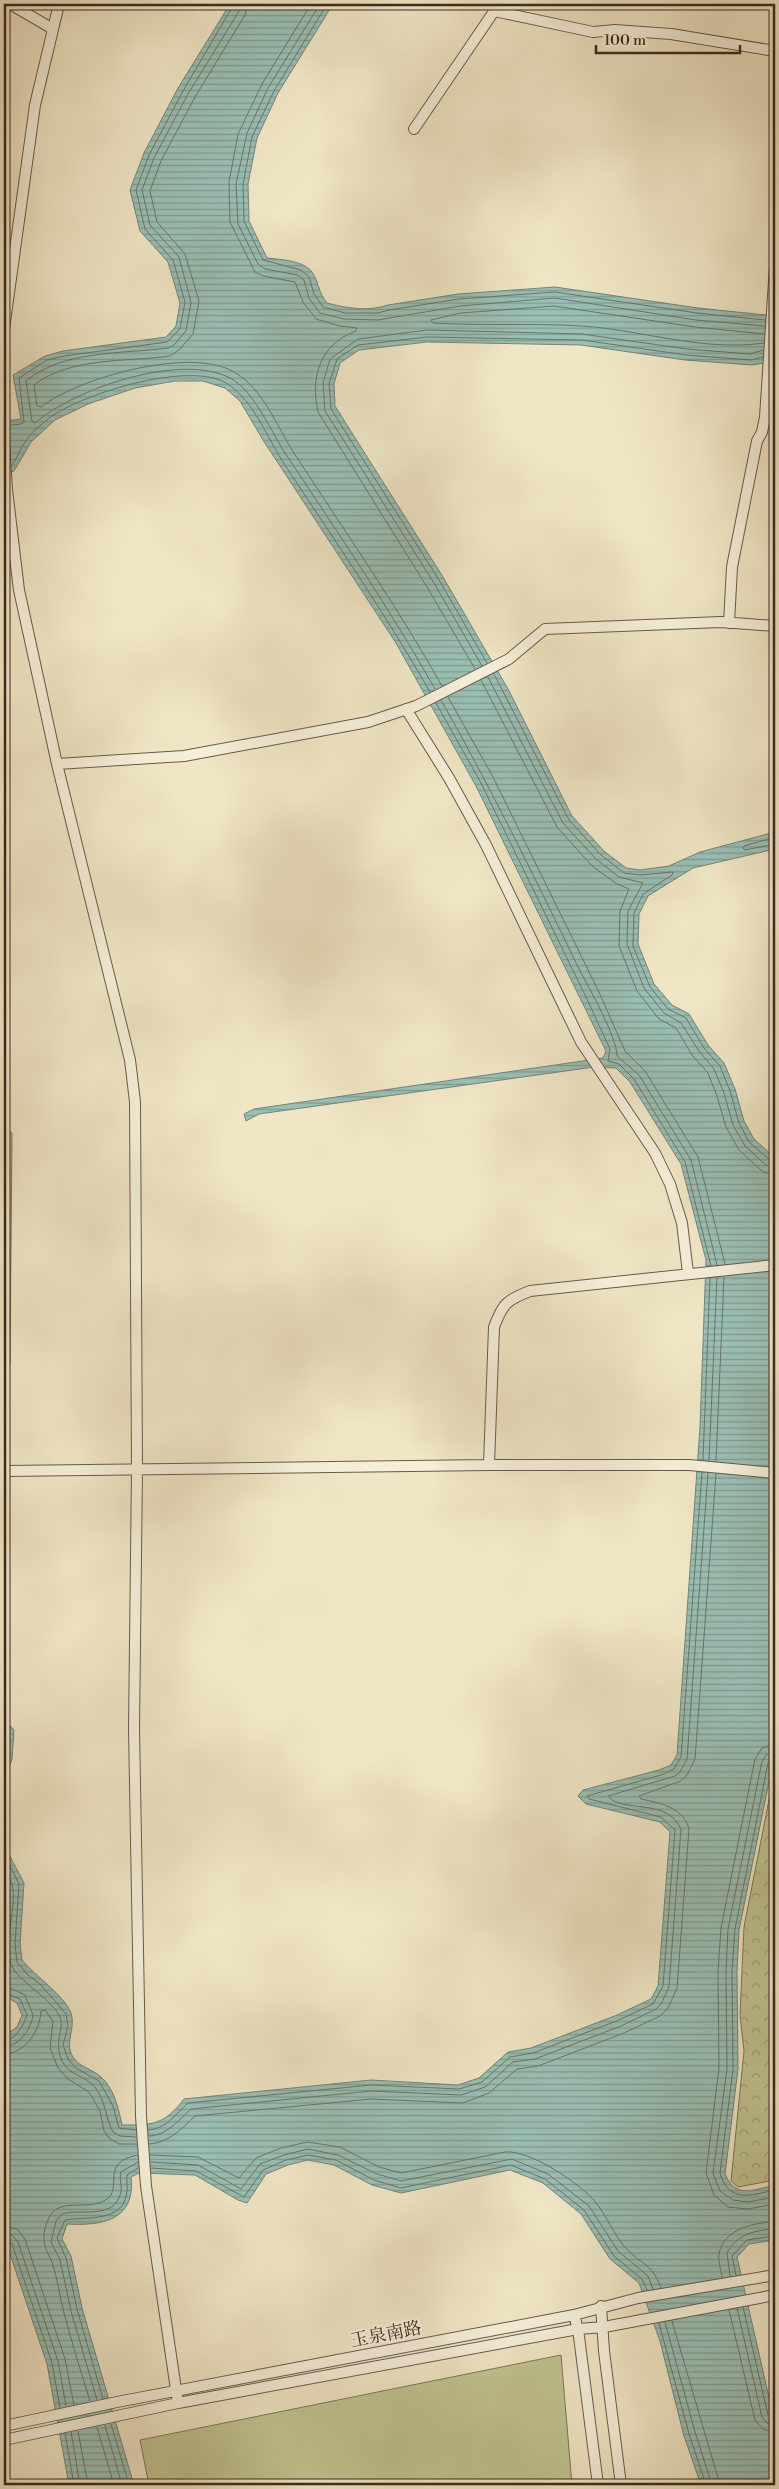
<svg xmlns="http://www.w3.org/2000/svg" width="779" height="2489" font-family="'Libre Bodoni','Noto Serif SC',serif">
<defs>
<pattern id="forest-firs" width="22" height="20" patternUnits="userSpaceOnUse" patternTransform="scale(1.25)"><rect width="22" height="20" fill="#c0c391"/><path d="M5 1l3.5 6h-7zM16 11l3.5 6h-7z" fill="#9d9f76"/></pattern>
<pattern id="park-crowns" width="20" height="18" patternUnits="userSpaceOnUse" patternTransform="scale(1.25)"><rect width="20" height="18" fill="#c0c391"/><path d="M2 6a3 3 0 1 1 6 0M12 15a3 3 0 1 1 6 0" fill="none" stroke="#9d9f76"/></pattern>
<pattern id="water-rules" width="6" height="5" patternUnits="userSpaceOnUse" patternTransform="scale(1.25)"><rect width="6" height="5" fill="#9ac0b5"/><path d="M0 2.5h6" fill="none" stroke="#7f9c93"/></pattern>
</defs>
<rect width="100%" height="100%" fill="#f0e6c6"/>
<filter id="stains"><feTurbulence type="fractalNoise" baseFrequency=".004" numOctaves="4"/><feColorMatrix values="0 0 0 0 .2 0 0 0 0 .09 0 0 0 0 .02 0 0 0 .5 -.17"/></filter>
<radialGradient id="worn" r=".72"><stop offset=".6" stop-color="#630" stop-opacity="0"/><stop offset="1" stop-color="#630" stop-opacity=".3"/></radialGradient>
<!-- grass -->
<path fill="#c0c391" stroke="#7d7659" d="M 561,2355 L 572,2485 L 149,2485 L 140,2440 Z"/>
<!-- forest -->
<path fill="url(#forest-firs)" stroke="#7d7659" d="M 4,1129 L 12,1133 L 10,1365 L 4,1364 Z"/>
<!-- park -->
<path fill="url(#park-crowns)" stroke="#7d7659" d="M 775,1769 L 775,2180 L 738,2187 L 731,2181 L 744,2051 L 740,2015 L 744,1927 Z"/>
<!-- water -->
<path fill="url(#water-rules)" stroke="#74847a" d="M 230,4 L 333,4 L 278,93 L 257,138 L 248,184 L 249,221 L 267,258 C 282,260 306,260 314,275 C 319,285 319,293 327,303 C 346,308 368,312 388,305 L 458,294 L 555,287 L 698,308 L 775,316 L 775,361 L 752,365 L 685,360 L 581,345 L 427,342 L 359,350 L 340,363 L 334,384 L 335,406 L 443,577 L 508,689 L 572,816 L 604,851 L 626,868 L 640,870 L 669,866 L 700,852 L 775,832 L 775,849 L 693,868 L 648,896 L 639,914 L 638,944 L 654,984 L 672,1005 L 689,1014 L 708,1045 L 724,1063 L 735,1089 L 744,1121 L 754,1139 L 775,1158 L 775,1454 C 768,1470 771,1487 775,1503 L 775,1752 L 739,1930 L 737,1972 L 738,2069 L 725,2174 C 736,2199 752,2190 775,2185 L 775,2240 L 749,2244 L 737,2257 L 775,2424 L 775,2485 L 701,2485 L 684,2436 L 660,2341 L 639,2283 L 610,2259 L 581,2214 L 543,2183 L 510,2170 L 401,2193 L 372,2185 L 334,2165 L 308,2160 L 288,2165 L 266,2174 L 247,2203 L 238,2200 L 195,2175 L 139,2173 L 131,2177 C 136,2221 101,2226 67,2224 L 62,2239 L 71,2256 L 82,2308 L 134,2485 L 69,2485 L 47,2364 L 7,2245 L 4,2245 L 4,2036 L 17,2027 L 22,2015 L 17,2003 L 4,1996 L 4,1845 L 24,1883 L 20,1944 L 22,1960 C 34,1975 65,1996 71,2013 C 76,2029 64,2043 73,2057 C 80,2068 93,2069 101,2077 C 114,2088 119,2110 122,2125 C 153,2125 164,2125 184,2099 L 371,2080 L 458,2085 L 479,2078 L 508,2052 L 531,2048 L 617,2015 L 651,1999 L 658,1986 L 670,1832 L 660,1822 L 586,1804 L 578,1796 L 583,1790 L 659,1770 L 671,1765 L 677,1755 L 700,1427 L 706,1260 L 681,1164 L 630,1082 L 616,1068 L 594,1067 L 259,1114 L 246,1121 L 244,1114 L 254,1109 L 603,1058 L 606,1051 L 476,786 L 396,643 L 263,440 L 240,401 L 225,388 L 203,381 L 175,381 L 135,388 L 88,404 L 55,420 L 31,442 L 14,471 L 4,475 L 4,421 L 21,419 L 13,375 L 45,356 L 63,351 L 166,337 L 176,326 L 180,303 L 168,262 L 140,231 L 130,190 L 144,153 L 178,88 Z
M 6,1721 L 14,1730 L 12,1759 L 4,1781 L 4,1722 Z"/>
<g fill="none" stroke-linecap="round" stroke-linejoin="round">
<!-- shore -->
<path stroke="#6a756b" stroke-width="1" d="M 240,4 L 239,11 L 188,94 L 154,158 L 142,190 L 150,225 L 179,257 L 191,302 L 186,331 L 174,345 L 168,348 C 122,354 63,350 26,381 L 32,421 L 35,423 C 74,389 181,352 230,378 C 254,390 272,434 287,456 C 338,533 390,609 435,689
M 248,4 L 245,15 L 195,97 L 161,161 L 150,191 L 157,222 L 185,254 L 199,301 L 193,334 L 179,350 L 170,356 C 126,362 70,357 34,385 L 37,406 L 41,407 C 78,378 191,346 234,372 C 263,388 277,427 294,453 C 344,530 397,606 442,686
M 311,4 L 262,84 L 238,134 L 229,182 L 230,222 L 255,272 L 263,276 L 295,282 L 303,302 L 316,319 L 340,326 L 357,328 L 356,331 C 320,344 310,377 318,412 L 427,587 L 475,669
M 320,4 L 268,88 L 247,133 L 236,184 L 238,224 L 258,264 L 265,269 L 298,275 L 304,280 L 309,298 L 320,313 L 344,319 L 378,320 L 460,306 L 555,298 L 696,320 L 765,326
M 327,4 L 274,91 L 252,137 L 243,184 L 244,221 L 263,260 L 301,270 L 309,277 L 314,294 L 323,307 L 345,313 L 378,313 L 389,310 L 459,299 L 555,292 L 697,313 L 765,320
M 764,343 C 704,352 642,330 582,326 C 533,323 483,326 433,323 L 431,320 L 461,313 L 554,306 L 695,327 L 764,334
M 4,426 L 21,424 L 24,422 L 19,378 L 47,360 L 64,356 L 167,342 L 180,329 L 185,302 L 173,260 L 145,229 L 136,190 L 149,155 L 183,91 L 234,4
M 12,465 C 18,457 21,447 27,439 C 33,431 44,422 52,416 C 85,393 194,359 229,385 C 254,402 267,437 283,462 C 333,538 385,613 430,692
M 487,663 L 439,580 L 331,409 L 329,384 L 337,359 L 358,345 L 427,337 L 582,340 L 686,355 L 751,360 L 763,357
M 482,666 L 434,583 L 325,411 L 323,383 L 330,359 L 358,339 L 427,330 L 582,334 L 687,349 L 750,354 L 763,350
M 494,674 L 569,820 L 601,855 L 624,873 L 640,875 L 673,872 L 672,875 L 643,894 L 634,913 L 633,946 L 650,987 L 668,1009 L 686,1018 L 704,1048 L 720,1066 L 730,1091 L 739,1123 L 749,1142 L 770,1160 L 775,1161
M 488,677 L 563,823 L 596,859 L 619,877 L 643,883 L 628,911 L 627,944 L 644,988 L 664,1013 L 681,1023 L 699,1051 L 714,1069 L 724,1093 L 733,1125 L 745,1146 L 766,1165 L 775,1168
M 481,680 L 557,827 L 592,866 L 617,884 L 629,889 L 620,911 L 619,946 L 637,991 L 659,1019 L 676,1028 L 692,1055 L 708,1073 L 717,1096 L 726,1127 L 739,1150 L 763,1172 L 775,1175
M 448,697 L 493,777 L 599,992 L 625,1051 L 645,1071 L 698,1157 L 725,1264
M 441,700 C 491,788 535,878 579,969 C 589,988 617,1037 617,1056 L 639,1075 L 691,1160 L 717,1265
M 436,703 L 481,783 L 586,997 L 610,1049 L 608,1061 L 619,1064 L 634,1079 L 685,1162 L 711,1266
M 775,837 L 744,846 L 743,848 L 745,850 L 775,844
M 703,1460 L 710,1278
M 709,1461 L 717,1277
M 716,1461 L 724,1277
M 775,1744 L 762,1748 L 755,1759 L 721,1928 L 718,1972 L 719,2068 L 706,2173 L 714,2195 L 728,2207 L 748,2209 L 775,2204
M 775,1752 L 767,1754 L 762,1761 L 728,1929 L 726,1972 L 727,2069 L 713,2173 L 720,2191 L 733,2200 L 748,2202 L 775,2197
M 775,1758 L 771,1759 L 768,1763 L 735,1929 L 732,1972 L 733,2069 L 720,2173 C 729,2204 751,2195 775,2190
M 4,1854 L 19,1884 L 15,1944 L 17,1962 L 27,1974 L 41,1985 L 66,2014 L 68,2026 L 63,2045 L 68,2059 L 76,2068 L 99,2081 L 113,2106 L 119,2128 L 136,2130
M 4,1867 C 6,1872 10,1878 12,1884 C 18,1904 3,1940 11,1964 C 17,1981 50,1997 60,2017 C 65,2028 53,2041 62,2061 C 69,2075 85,2076 94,2086 C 106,2100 105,2118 113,2132 L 120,2136 L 136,2137
M 4,1985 L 25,1995 L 33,2015 C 31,2029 20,2046 4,2047
M 4,1992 L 20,1999 L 27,2015 C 23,2026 17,2039 4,2041
M 4,2054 C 25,2054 40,2031 41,2011 L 45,2010 L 53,2021 L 50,2048 L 58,2068 L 68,2079 L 89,2092 L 100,2111 L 104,2131 L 109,2138 L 119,2144 L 137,2144
M 148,2130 C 165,2130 177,2113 188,2103 L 371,2085 L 459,2089 L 482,2082 L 510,2057 L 533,2053 L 619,2020 L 653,2004 L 663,1986 L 675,1830 L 661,1817 L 589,1799 L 587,1796 L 661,1775 L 674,1769 L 681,1757 L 702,1472
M 149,2136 C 166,2136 179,2120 191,2109 L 371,2091 L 461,2095 L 485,2087 L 513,2062 L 535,2059 L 621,2026 L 656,2009 L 661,2004 L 669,1987 L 681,1829 C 667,1797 623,1814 608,1796 L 675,1776 L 680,1772 L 687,1759 L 708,1473
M 149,2144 C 168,2143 183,2128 195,2116 L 371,2099 L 463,2103 L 489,2093 L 517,2069 L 538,2066 L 624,2033 L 660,2016 L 668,2008 L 677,1988 L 689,1829 C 683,1807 660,1803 641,1799 L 639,1796 L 681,1781 L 687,1775 L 695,1759 L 716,1474
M 150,2155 L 198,2157 L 239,2178 L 256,2158 L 281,2148 L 307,2142 L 340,2147 L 379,2167 L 401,2173 L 505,2152 C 529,2149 583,2185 597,2204 C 607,2217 613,2233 624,2246 C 639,2264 652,2262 661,2288
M 151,2162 L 198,2165 L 241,2189 L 260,2164 L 284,2155 L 308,2149 L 338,2155 L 377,2174 L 401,2181 L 512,2159 L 548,2174 L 589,2206 L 618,2251 L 648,2276 L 653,2289
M 151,2168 L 196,2171 L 244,2197 L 263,2170 L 286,2160 L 308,2155 L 336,2160 L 374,2180 L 401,2188 L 511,2165 L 545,2179 L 584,2210 L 614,2256 L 642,2279 L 647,2290
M 4,2226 L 17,2229 L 25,2239 L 65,2359 L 74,2405
M 4,2234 L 12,2235 L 18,2242 L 58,2361 L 66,2406
M 4,2240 L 8,2240 L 12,2244 L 52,2363 L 60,2408
M 736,2275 L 732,2256 L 747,2240 L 775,2236
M 730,2276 L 727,2253 C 737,2234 755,2230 775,2229
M 722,2277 C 721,2270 718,2262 719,2254 C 723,2229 755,2222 775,2222
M 743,2307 L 768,2415 L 775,2419
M 737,2308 L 762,2417 L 767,2423 L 775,2425
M 729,2310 L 755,2420 L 763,2429 L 775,2433
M 672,2321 L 720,2485
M 665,2322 L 695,2432 L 712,2485
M 659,2323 L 689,2434 L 706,2485
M 103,2399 L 77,2309 L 66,2258 L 57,2238 L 65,2220 C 85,2216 124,2224 127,2191 C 128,2186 126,2181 127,2175 L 138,2168
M 97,2400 L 71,2311 L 60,2260 L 51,2242 L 56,2221 L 62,2214 C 81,2208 114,2221 121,2192 C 122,2185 119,2179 121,2172 L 138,2162
M 90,2401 C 81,2372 72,2343 64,2313 C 60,2298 58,2281 53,2265 C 51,2257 44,2249 44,2240 C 43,2232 47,2218 53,2212 C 65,2199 90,2211 107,2199 C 123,2188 99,2162 138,2155
M 111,2424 L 129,2485
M 105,2425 L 122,2485
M 97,2427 L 114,2485
M 78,2431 L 88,2485
M 71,2432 L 80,2485
M 65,2433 L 74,2485"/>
<defs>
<path id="minor" d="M 10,4 L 53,29
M 494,11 L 593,32 L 615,30 L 671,34 L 775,51
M 414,129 L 499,4
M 4,329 L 35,105 L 59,4
M 4,442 L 7,490 L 19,590 L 57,764 L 130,1060 L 135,1102 L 137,1470 L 134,1729 L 141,2116 L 146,2186 L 178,2403
M 729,623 L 732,567 L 757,441 L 762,432 L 765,417 L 775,266
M 406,709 L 449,778 L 486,845 L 581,1042 L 655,1153 L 670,1184 L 682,1223 L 688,1273
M 57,764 L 184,756 L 368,722 L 416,706 L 509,659 L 545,629 L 721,622 L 775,626
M 489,1465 L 689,1465 L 775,1473
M 4,1471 L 489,1465 L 494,1327 C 503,1303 507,1300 530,1291 L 775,1265
M 601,2306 L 604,2351 L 621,2485
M 574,2315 L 578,2329 L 598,2485
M 4,2426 L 117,2402 L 574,2315 L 638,2298 L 775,2275
M 4,2440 L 178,2403 L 578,2329 L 604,2327 L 775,2295"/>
</defs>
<!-- minor casing -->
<use href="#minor" stroke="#68594a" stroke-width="12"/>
<!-- minor -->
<use href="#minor" stroke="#f5efda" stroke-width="10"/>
</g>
<g text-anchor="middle" stroke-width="4.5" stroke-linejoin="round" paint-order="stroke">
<!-- street labels -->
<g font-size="18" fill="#3a2a21" stroke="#f5efda">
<text transform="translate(386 2334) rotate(-11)" y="6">玉泉南路</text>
</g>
</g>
<!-- margin -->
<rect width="779" height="2489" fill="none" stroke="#f0e6c6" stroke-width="20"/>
<rect x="5" y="5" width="769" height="2479" fill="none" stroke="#3a2a21" stroke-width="2.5"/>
<rect x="10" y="10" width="759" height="2469" fill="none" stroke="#3a2a21"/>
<!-- scale -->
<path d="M596 45v8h144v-8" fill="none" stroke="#3a2a21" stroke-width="2.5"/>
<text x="604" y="45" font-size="15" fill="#3a2a21" stroke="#f5efda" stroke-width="4" paint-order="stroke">100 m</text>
<rect width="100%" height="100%" filter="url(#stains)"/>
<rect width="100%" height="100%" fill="url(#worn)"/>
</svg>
